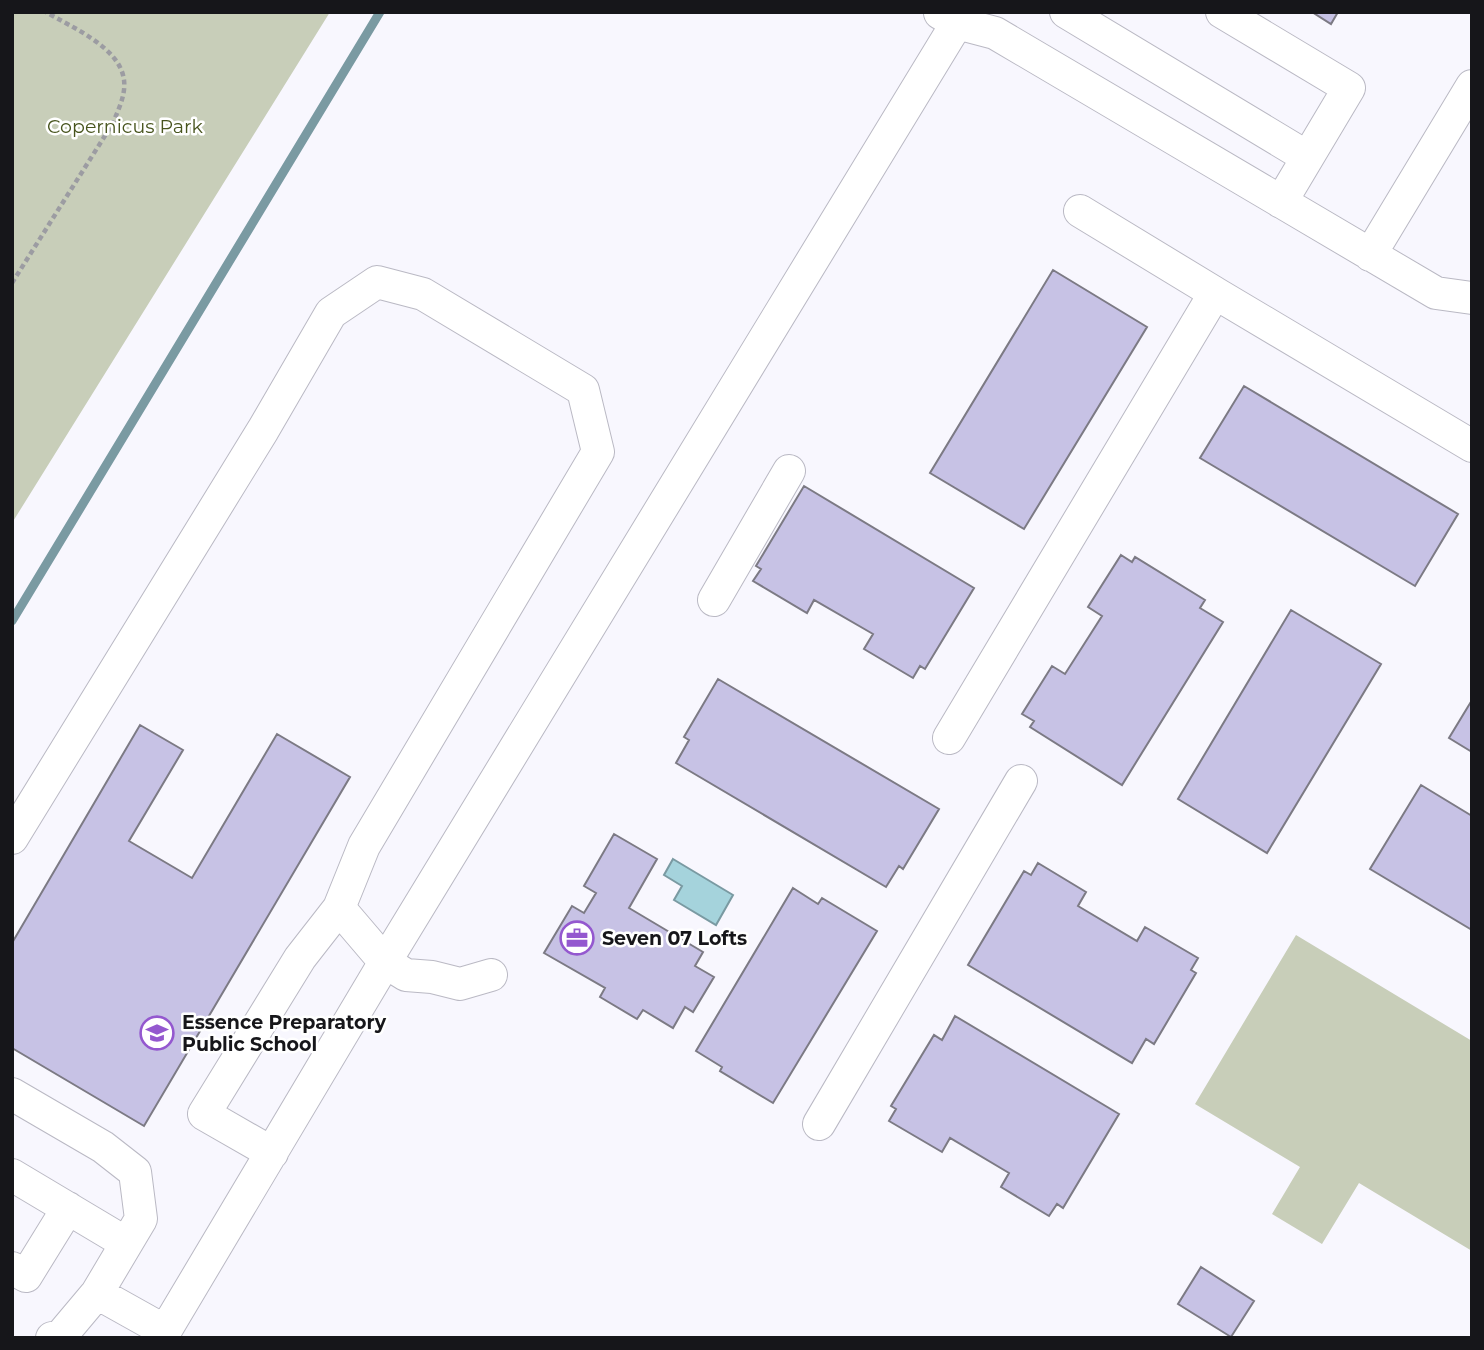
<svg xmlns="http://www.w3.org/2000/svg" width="1484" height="1350" font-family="Montserrat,sans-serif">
<rect width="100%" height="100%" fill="#f8f7fe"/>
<!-- green -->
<path fill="#c8ceb9" d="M 12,12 L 330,12 L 12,523 Z
M 1296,935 L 1472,1041 L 1472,1251 L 1359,1183 L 1322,1244 L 1272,1214 L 1300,1167 L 1195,1104 Z"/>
<!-- water -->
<path fill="#a5d3dc" stroke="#7a9aa2" stroke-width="2" d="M 673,859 L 733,895 L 716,925 L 674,900 L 682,886 L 664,875 Z"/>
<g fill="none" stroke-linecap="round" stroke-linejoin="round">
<!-- stream -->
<path stroke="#7a9aa2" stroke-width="9" d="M 12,621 L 380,12"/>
</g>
<!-- building -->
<path fill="#c7c2e5" stroke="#7c7a84" stroke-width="2" d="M 1312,12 L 1338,12 L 1331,24 Z
M 1053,270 L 1147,327 L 1024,529 L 930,473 Z
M 1244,386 L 1458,514 L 1415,586 L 1200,458 Z
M 804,486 L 974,588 L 925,669 L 920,666 L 913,678 L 864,649 L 873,634 L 814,600 L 807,613 L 753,581 L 761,569 L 756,566 Z
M 1121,555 L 1132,562 L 1135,557 L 1205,600 L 1200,608 L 1223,622 L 1122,785 L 1030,727 L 1034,721 L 1022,714 L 1052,666 L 1065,674 L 1102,616 L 1088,607 Z
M 1291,610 L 1381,664 L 1267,853 L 1178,799 Z
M 718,679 L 939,809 L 903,869 L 899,866 L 886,887 L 676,763 L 689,740 L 684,737 Z
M 1472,700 L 1472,752 L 1449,738 Z
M 140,725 L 183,750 L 129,841 L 192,878 L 277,734 L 350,777 L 144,1126 L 12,1048 L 12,943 Z
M 1421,785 L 1472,816 L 1472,930 L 1370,869 Z
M 614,834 L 657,859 L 629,908 L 703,952 L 695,966 L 714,977 L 693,1012 L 685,1007 L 673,1028 L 643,1010 L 637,1019 L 600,997 L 605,988 L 544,953 L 572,906 L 584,913 L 596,893 L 584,886 Z
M 1038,863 L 1086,892 L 1078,906 L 1137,941 L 1145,927 L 1198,958 L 1191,970 L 1196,973 L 1154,1044 L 1146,1039 L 1132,1063 L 968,965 L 1024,871 L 1031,875 Z
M 793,888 L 818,904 L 822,898 L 877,931 L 773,1103 L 720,1071 L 722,1067 L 696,1051 Z
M 955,1016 L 1119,1114 L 1063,1208 L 1057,1204 L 1049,1216 L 1001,1187 L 1009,1173 L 950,1138 L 942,1152 L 889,1121 L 896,1109 L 891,1106 L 934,1035 L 942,1040 Z
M 1201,1267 L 1254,1301 L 1231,1337 L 1178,1304 Z"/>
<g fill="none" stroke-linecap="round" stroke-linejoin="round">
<defs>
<path id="minor" d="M 1066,12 L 1307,157
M 1222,12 L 1349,88 L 1281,202
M 940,13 L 957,23 L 995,33 L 1436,293 L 1472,298
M 1080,211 L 1215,293
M 1370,255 L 1472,86
M 714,600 L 789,471
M 949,738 L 1215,293 L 1472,446
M 12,838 L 263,430 L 331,313 L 377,282 L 423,294 L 583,390 L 598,452 L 364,846 L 339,908 L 300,958 L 204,1114 L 272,1153
M 339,908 L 385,962 L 957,23 L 962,12
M 12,1094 L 103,1147 L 135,1172 L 141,1219 L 97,1293
M 819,1124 L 1021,781
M 12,1175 L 126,1243
M 12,1268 L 26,1276 L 68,1208
M 52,1338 L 60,1337 L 97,1293 L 165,1331
M 161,1338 L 385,962 L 406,975 L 432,977 L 460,984 L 491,975"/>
</defs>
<!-- minor casing -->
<use href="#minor" stroke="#bab9c4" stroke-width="34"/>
<!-- path -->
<path stroke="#9c9ca2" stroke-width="4.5" stroke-dasharray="5 3.5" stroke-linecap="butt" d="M 12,283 L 113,123 C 118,110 126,95 124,80 C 120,47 71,27 46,12"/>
<!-- minor -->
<use href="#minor" stroke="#fff" stroke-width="32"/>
</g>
<!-- icons -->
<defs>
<symbol id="office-ring" viewBox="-11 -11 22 22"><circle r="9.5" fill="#fff" stroke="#9458cf" stroke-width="1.5"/><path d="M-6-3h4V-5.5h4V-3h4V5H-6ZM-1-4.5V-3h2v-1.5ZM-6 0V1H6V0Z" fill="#9458cf"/></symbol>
<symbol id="school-ring" viewBox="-11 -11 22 22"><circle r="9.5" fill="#fff" stroke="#9458cf" stroke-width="1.5"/><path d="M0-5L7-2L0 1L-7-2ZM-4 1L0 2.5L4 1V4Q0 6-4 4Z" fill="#9458cf"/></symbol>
</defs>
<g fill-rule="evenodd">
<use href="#office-ring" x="558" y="919" width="38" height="38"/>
<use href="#school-ring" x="138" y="1014" width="38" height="38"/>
</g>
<g text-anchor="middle" stroke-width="5" stroke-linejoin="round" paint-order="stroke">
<!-- park labels -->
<g font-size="19" fill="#47541d" stroke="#fff">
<text x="125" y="133">Copernicus Park</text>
</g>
<!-- poi labels -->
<g font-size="19" font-weight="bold" fill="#16161a" stroke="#fff" text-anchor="start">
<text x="602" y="945">Seven 07 Lofts</text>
<text x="182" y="1029">Essence Preparatory<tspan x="182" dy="22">Public School</tspan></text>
</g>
</g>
<!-- border -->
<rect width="1484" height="1350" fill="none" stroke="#16161a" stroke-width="28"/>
</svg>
